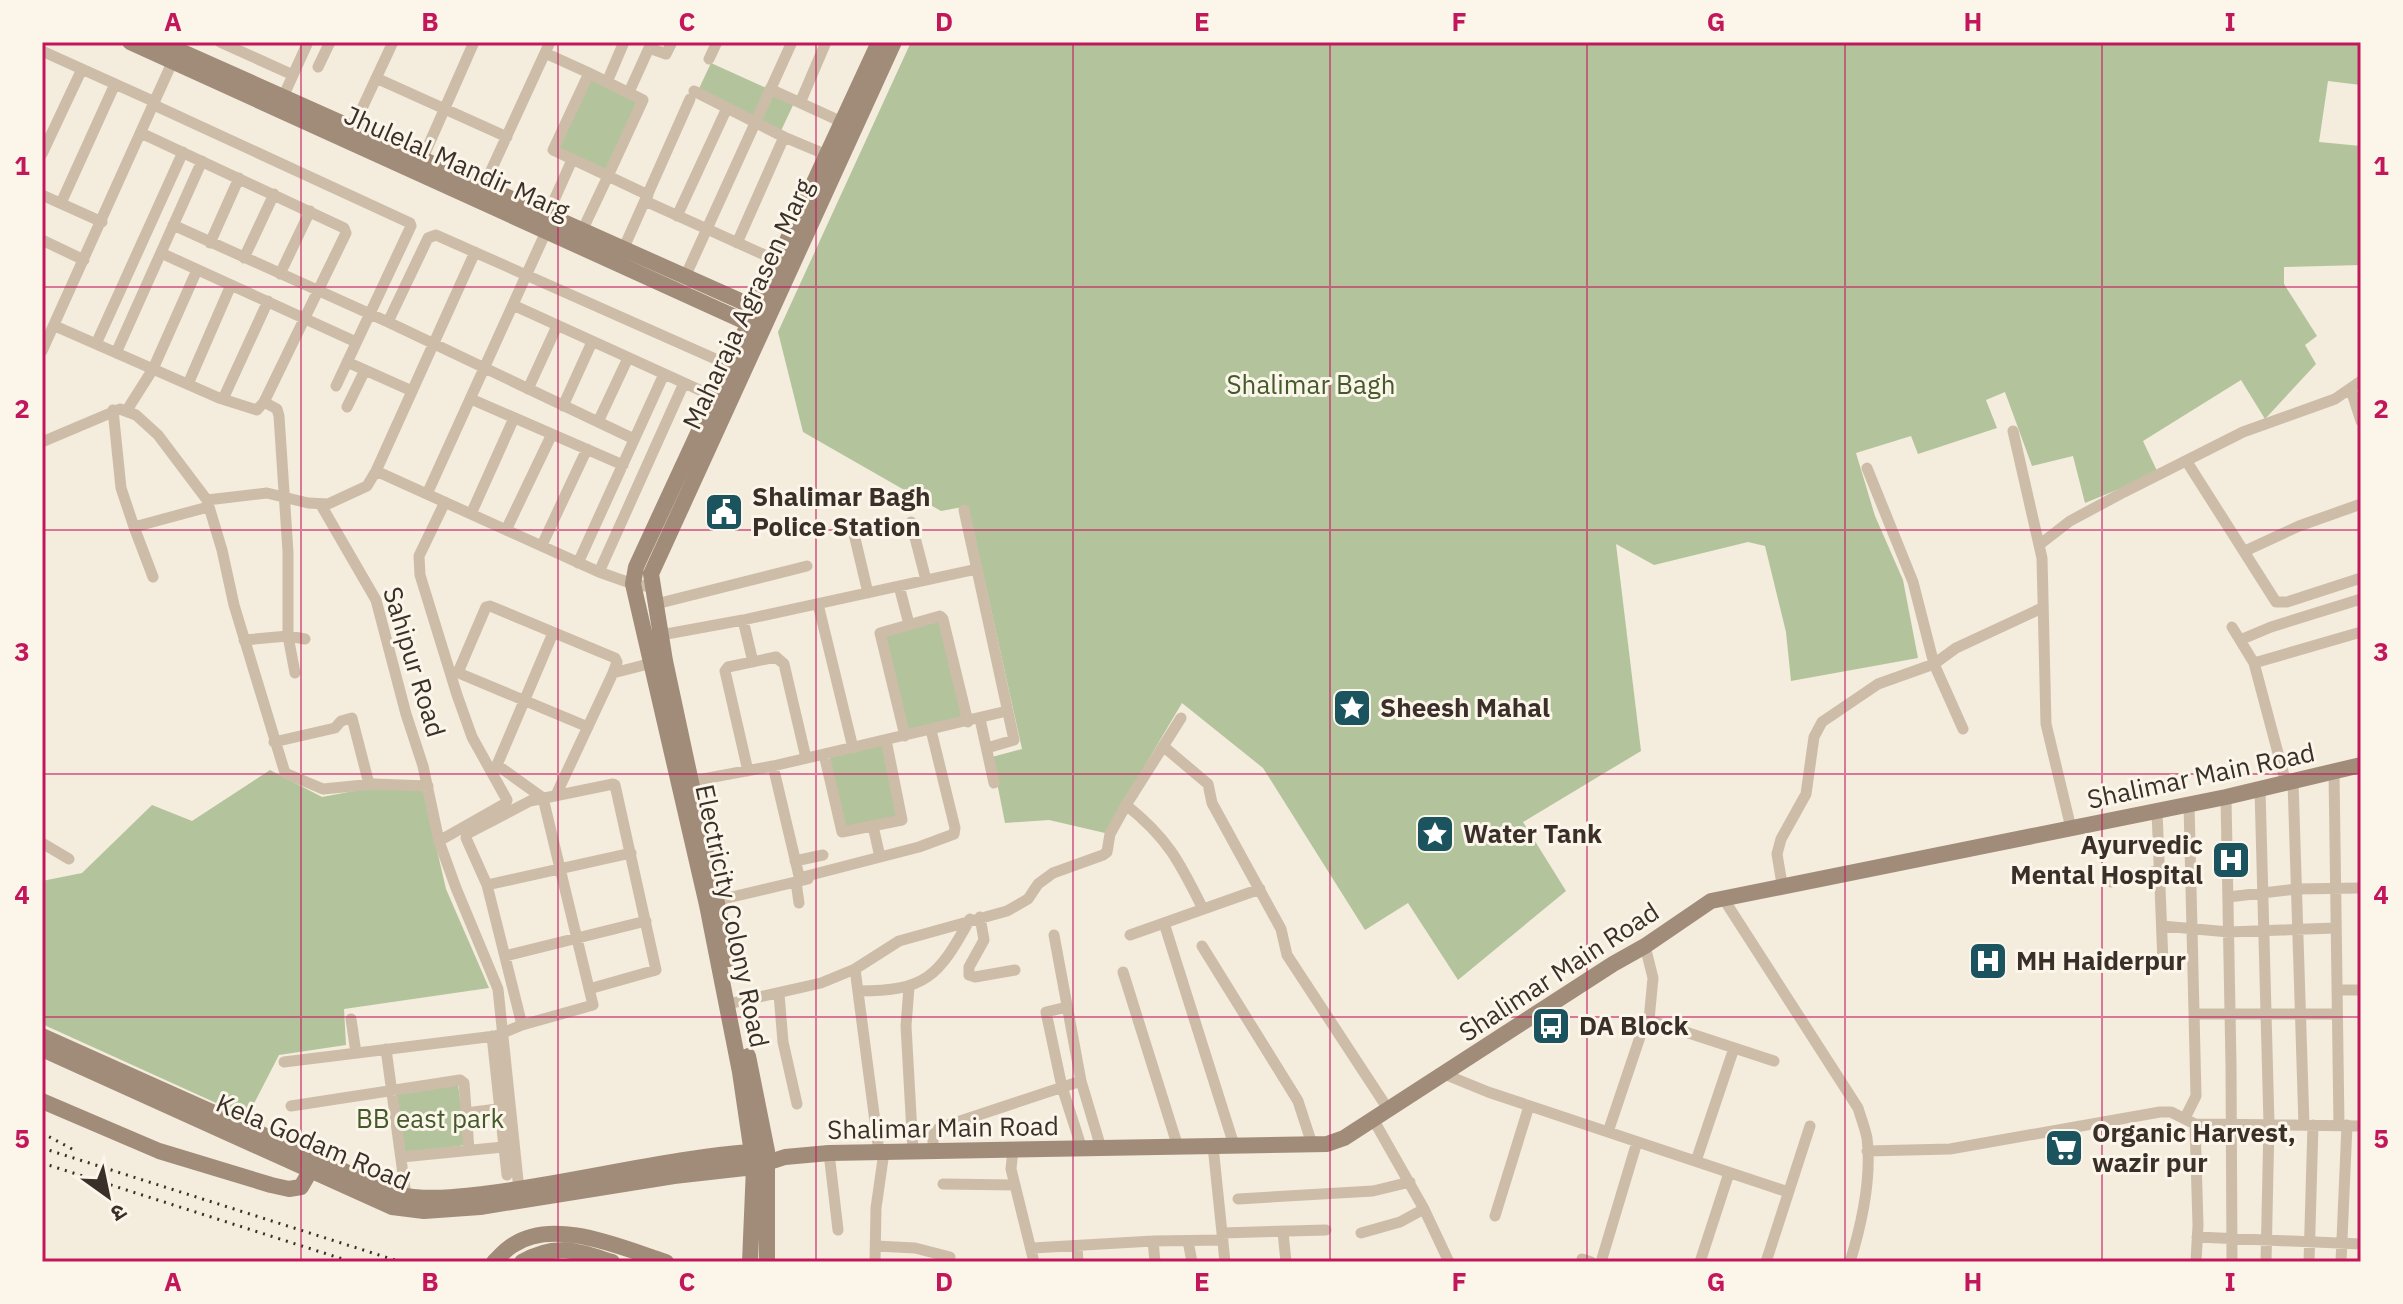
<svg xmlns="http://www.w3.org/2000/svg" width="2403" height="1304" font-family="'IBM Plex Sans','Noto Sans Devanagari',sans-serif">
<rect width="100%" height="100%" fill="#f4ecdd"/>
<!-- green -->
<path fill="#b3c49c" d="M 911,42 L 2361,42 L 2361,85 L 2328,81 L 2319,142 L 2361,146 L 2361,265 L 2284,267 L 2284,284 L 2317,336 L 2305,345 L 2316,364 L 2265,419 L 2241,380 L 2143,441 L 2158,473 L 2085,503 L 2073,456 L 2032,466 L 2005,392 L 1986,400 L 1997,428 L 1918,454 L 1911,436 L 1856,453 L 1875,516 L 1903,580 L 1918,658 L 1791,681 L 1786,632 L 1765,546 L 1748,542 L 1654,565 L 1616,544 L 1641,751 L 1523,822 L 1566,891 L 1458,980 L 1408,903 L 1365,930 L 1263,768 L 1182,703 L 1105,833 L 1049,820 L 1005,823 L 992,757 L 1022,749 L 968,506 L 941,511 L 803,432 L 778,332 Z
M 711,63 L 795,101 L 779,135 L 695,97 Z
M 591,78 L 639,100 L 605,172 L 557,150 Z
M 940,619 L 964,719 L 907,732 L 884,633 Z
M 884,745 L 900,817 L 845,829 L 829,757 Z
M 270,770 L 322,797 L 370,788 L 423,790 L 446,889 L 489,988 L 344,1009 L 346,1045 L 279,1055 L 247,1117 L 42,1024 L 42,881 L 82,873 L 152,805 L 192,821 Z
M 458,1084 L 466,1145 L 402,1154 L 395,1092 Z"/>
<g fill="none" stroke-linecap="round" stroke-linejoin="round">
<!-- street -->
<path stroke="#cdbda8" stroke-width="11" d="M 220,42 L 293,75
M 42,51 L 155,102
M 545,53 L 589,73
M 709,59 L 717,42
M 318,67 L 330,42
M 589,73 L 643,100 L 608,176 L 553,150 Z
M 376,78 L 507,137
M 607,82 L 624,42
M 770,89 L 842,122
M 694,91 L 784,137 L 827,155
M 629,92 L 649,48 L 666,54 L 672,42
M 283,97 L 308,42
M 800,103 L 826,42
M 154,105 L 410,223 L 411,226 L 336,386
M 351,132 L 393,42
M 42,154 L 82,69
M 422,160 L 474,42
M 482,190 L 550,42
M 42,195 L 102,222
M 645,201 L 778,261
M 61,203 L 115,84
M 547,216 L 572,160
M 677,216 L 727,108
M 173,225 L 388,322 L 634,439
M 582,231 L 608,176 L 648,195
M 42,240 L 84,260
M 210,243 L 239,178
M 737,243 L 784,137
M 475,252 L 376,471 L 599,572 L 633,584 L 652,587
M 622,252 L 690,99
M 161,253 L 356,342
M 244,258 L 274,194
M 280,274 L 310,211
M 685,277 L 792,42
M 513,305 L 715,397
M 388,322 L 428,238 L 436,235 L 729,365
M 55,326 L 219,398 L 257,410 L 264,402 L 346,233 L 344,228 L 141,133
M 96,344 L 183,152
M 42,351 L 175,56
M 116,353 L 202,161
M 347,362 L 412,391
M 188,384 L 231,285
M 528,389 L 557,326
M 2351,390 L 2361,421
M 223,399 L 268,301
M 471,399 L 623,465
M 264,402 L 277,409 L 279,416 L 288,552 L 288,636 L 295,673
M 563,406 L 592,342
M 347,407 L 365,370
M 113,410 L 121,488 L 134,527 L 208,507
M 127,410 L 153,369 L 197,270
M 598,422 L 628,358
M 2013,431 L 2042,558 L 2046,724 L 2071,828
M 42,442 L 120,409 L 136,415 L 158,435 L 207,500 L 222,550 L 234,605 L 285,773 L 323,789 L 374,784 L 428,786
M 2187,462 L 2276,602 L 2287,602 L 2361,578
M 1867,468 L 1913,582 L 1934,664 L 1963,729
M 427,494 L 549,225
M 207,500 L 267,493 L 308,503 L 328,504 L 367,486 L 376,471
M 321,505 L 376,600 L 406,714 L 423,766 L 439,841 L 456,888 L 498,989 L 519,1190
M 964,510 L 1014,740 L 987,748
M 471,514 L 514,418
M 911,522 L 926,580
M 134,527 L 153,577
M 506,530 L 552,434
M 854,534 L 868,593
M 542,545 L 587,449
M 2039,545 L 2070,521 L 2124,492 L 2243,432 L 2335,399 L 2361,381
M 2245,551 L 2299,526 L 2361,504
M 578,563 L 664,374
M 599,572 L 684,383
M 899,586 L 909,624
M 656,604 L 807,566
M 818,604 L 853,748
M 743,620 L 753,662
M 2232,627 L 2254,663 L 2286,783
M 553,633 L 497,765 L 543,798 L 593,1005 L 522,1025 L 487,885 L 466,838 L 467,834 L 530,801 L 613,784 L 615,785 L 656,970 L 589,989
M 661,635 L 743,620 L 977,569
M 244,640 L 288,636 L 305,639
M 2240,640 L 2271,627 L 2361,599
M 2254,663 L 2361,632
M 980,719 L 994,783
M 588,727 L 461,674 L 459,670 L 486,607 L 490,606 L 615,658 L 617,662 L 613,673
M 905,736 L 880,633 L 940,616 L 943,619 L 968,722
M 274,742 L 335,728 L 341,721 L 352,718 L 369,784
M 1163,746 L 1208,784 L 1212,803 L 1281,929 L 1287,955 L 1388,1109
M 824,754 L 842,832 L 902,820 L 886,740
M 773,766 L 799,876 L 803,877 L 919,847 L 954,834 L 955,828 L 931,730
M 748,771 L 725,671 L 728,667 L 776,657 L 784,664 L 806,758
M 2334,772 L 2339,1125
M 692,781 L 773,766 L 1007,711
M 2293,781 L 2304,1125
M 2260,789 L 2269,1124 L 2266,1262
M 556,795 L 613,673 L 656,662
M 2226,797 L 2231,1065 L 2232,1262
M 1126,805 C 1168,838 1180,863 1203,909
M 2157,811 L 2163,963
M 873,826 L 880,857
M 439,841 L 506,803 L 507,800 L 472,737 L 457,695 L 420,575 L 419,556 L 445,502
M 42,843 L 69,859
M 795,861 L 823,855
M 796,882 L 799,903
M 2111,882 L 2160,870
M 1782,884 L 1777,854 L 1781,839 L 1806,794 L 1814,737 L 1822,722 L 1878,684 L 1934,664 L 1956,648 L 2042,608
M 487,885 L 631,853
M 2228,897 L 2296,889 L 2361,888
M 1723,898 L 1858,1108 C 1861,1118 1865,1128 1867,1138 C 1872,1179 1862,1223 1850,1262
M 719,900 L 808,879
M 980,917 L 984,940 L 969,967 L 969,975 L 975,977 L 1015,970
M 2162,926 L 2229,932 L 2336,928
M 1054,935 L 1081,1081 L 1101,1148
M 1130,935 L 1164,923
M 1202,946 L 1298,1101 L 1312,1144
M 1645,946 L 1653,978 L 1649,1020
M 505,956 L 646,921
M 855,969 L 879,1152
M 1123,972 L 1178,1147
M 909,987 L 906,1026 L 913,1151
M 2337,990 L 2361,990
M 858,991 C 926,991 938,977 970,919
M 779,994 L 783,1042 L 797,1104
M 728,1004 L 821,983 L 855,969 L 899,941 L 1007,911 L 1028,899 L 1038,884 L 1053,873 L 1103,855 L 1107,852 L 1110,834 L 1126,805 L 1181,718
M 1067,1007 L 1046,1012 L 1062,1087 L 1082,1149
M 2196,1014 L 2337,1014
M 351,1019 L 356,1053
M 492,1036 L 507,1175
M 386,1049 L 406,1196
M 284,1062 L 495,1036 L 522,1025
M 1444,1074 L 1488,1092 L 1788,1192
M 291,1106 L 460,1080 L 464,1083 L 469,1150
M 466,1113 L 505,1108
M 2185,1118 L 2196,1096 L 2189,804
M 1373,1119 L 1424,1209 L 1449,1262
M 2195,1124 L 2198,1225 L 2196,1262
M 1608,1132 L 1644,1025 L 1649,1020 L 1774,1061
M 1234,1145 L 1164,923 L 1260,889
M 1213,1146 L 1225,1262
M 1013,1150 L 1011,1169 L 1034,1262
M 1867,1151 L 1950,1149 L 2160,1112 L 2171,1112 L 2195,1124 L 2361,1126
M 933,1152 L 933,1135 L 939,1128 L 1081,1081
M 829,1153 L 838,1230
M 402,1157 L 503,1147
M 1696,1161 L 1734,1048
M 943,1184 L 1015,1185
M 1238,1199 L 1373,1191 L 1410,1182
M 1495,1216 L 1529,1106
M 1283,1232 L 1286,1262
M 1222,1233 L 1326,1230
M 1361,1233 L 1400,1222 L 1424,1209
M 2197,1237 L 2361,1244
M 1153,1241 L 1155,1262
M 1188,1241 L 1192,1262
M 876,1246 L 915,1248 L 950,1257
M 1077,1246 L 1078,1262
M 1033,1248 L 1153,1241 L 1223,1240
M 1582,1259 L 1591,1262
M 875,1262 L 876,1208 L 884,1152
M 1601,1262 L 1637,1142
M 1700,1262 L 1729,1173
M 1766,1262 L 1810,1126
M 2309,1262 L 2313,1125
M 2341,1262 L 2347,1125"/>
<!-- secondary -->
<path stroke="#a18c79" stroke-width="16" d="M 130,42 L 759,328
M 160,42 L 765,312
M 729,959 L 665,661 L 651,574 L 894,42
M 42,1036 L 395,1194 C 427,1201 458,1197 491,1193 C 582,1181 671,1157 762,1151
M 42,1049 L 392,1207 L 424,1211 L 480,1207 L 674,1176 L 754,1167 L 785,1157 L 829,1153 L 1327,1144 L 1344,1138 L 1613,964 L 1645,946 L 1711,901 L 2226,797 L 2361,765
M 748,1056 L 767,1151 L 767,1262
M 42,1101 L 159,1151 L 271,1185 L 289,1189 L 301,1187 L 316,1161
M 494,1262 C 500,1256 506,1249 513,1245 C 555,1217 622,1248 666,1262
M 522,1262 C 556,1242 577,1251 612,1262
M 750,1262 L 754,1167 L 740,1072 L 707,905 L 633,584 L 636,567 L 879,42"/>
<!-- rail -->
<path stroke="#3a3029" stroke-width="3" stroke-dasharray="2 6" stroke-linecap="butt" d="M 42,1133 L 74,1150
M 42,1148 L 401,1262
M 42,1163 L 352,1262"/>
</g>
<!-- grid -->
<path fill="none" stroke="#c2185b" stroke-width="2" stroke-opacity="0.55" d="M 301,42 L 301,1262M 558,42 L 558,1262M 816,42 L 816,1262M 1073,42 L 1073,1262M 1330,42 L 1330,1262M 1587,42 L 1587,1262M 1845,42 L 1845,1262M 2102,42 L 2102,1262M 42,287 L 2361,287M 42,530 L 2361,530M 42,774 L 2361,774M 42,1017 L 2361,1017"/>
<!-- icons -->
<defs>
<symbol id="civic-square" viewBox="-11 -11 22 22"><rect x="-9" y="-9" width="18" height="18" rx="4" fill="#1b535e" stroke="#fbf5ea"/><path d="M-.6-6.5H3V-4.5H.6V-3L4-1V1h2V6H-6V1h2V-1L-.6-3ZM-1.2 2.5V6h2.4V2.5Z" fill="#fff"/></symbol>
<symbol id="sight-square" viewBox="-11 -11 22 22"><rect x="-9" y="-9" width="18" height="18" rx="4" fill="#1b535e" stroke="#fbf5ea"/><path d="M0-6L1.8-2.2L6-1.7L2.9 1.2L3.7 5.4L0 3.3L-3.7 5.4L-2.9 1.2L-6-1.7L-1.8-2.2Z" fill="#fff"/></symbol>
<symbol id="hospital-square" viewBox="-11 -11 22 22"><rect x="-9" y="-9" width="18" height="18" rx="4" fill="#1b535e" stroke="#fbf5ea"/><path d="M-5-5h3v3.5h4V-5h3V5h-3V1.5h-4V5h-3Z" fill="#fff"/></symbol>
<symbol id="bus-square" viewBox="-11 -11 22 22"><rect x="-9" y="-9" width="18" height="18" rx="4" fill="#1b535e" stroke="#fbf5ea"/><path d="M-5-6H5V4H4V6H2V4H-2V6H-4V4H-5ZM-3.5-4V0h7V-4ZM-3.5 1.2v1.5H-2V1.2ZM2 1.2v1.5H3.5V1.2Z" fill="#fff"/></symbol>
<symbol id="supermarket-square" viewBox="-11 -11 22 22"><rect x="-9" y="-9" width="18" height="18" rx="4" fill="#1b535e" stroke="#fbf5ea"/><path d="M-6-5.5h2.5l.6 2H6L4.5 2H-2.5L-4.4-4H-6ZM-1.5 3.2a1.3 1.3 0 1 0 .1 0ZM3 3.2a1.3 1.3 0 1 0 .1 0Z" fill="#fff"/></symbol>
</defs>
<g fill-rule="evenodd">
<use href="#civic-square" x="702" y="490" width="44" height="44"/>
<use href="#sight-square" x="1330" y="686" width="44" height="44"/>
<use href="#sight-square" x="1413" y="812" width="44" height="44"/>
<use href="#hospital-square" x="2209" y="838" width="44" height="44"/>
<use href="#hospital-square" x="1966" y="939" width="44" height="44"/>
<use href="#bus-square" x="1529" y="1004" width="44" height="44"/>
<use href="#supermarket-square" x="2042" y="1126" width="44" height="44"/>
</g>
<g text-anchor="middle" stroke-width="6" stroke-linejoin="round" paint-order="stroke">
<!-- street labels -->
<g font-size="26" fill="#3a3029" stroke="#fbf5ea">
<text transform="translate(457 163) rotate(24)" y="9">Jhulelal Mandir Marg</text>
<text transform="translate(748 304) rotate(-65)" y="9">Maharaja Agrasen Marg</text>
<text transform="translate(414 662) rotate(73)" y="9">Sahipur Road</text>
<text transform="translate(2201 776) rotate(-12)" y="9">Shalimar Main Road</text>
<text transform="translate(732 916) rotate(78)" y="9">Electricity Colony Road</text>
<text transform="translate(1559 972) rotate(-33)" y="9">Shalimar Main Road</text>
<text transform="translate(943 1128) rotate(-1)" y="9">Shalimar Main Road</text>
<text transform="translate(313 1142) rotate(23)" y="9">Kela Godam Road</text>
</g>
<!-- park labels -->
<g font-size="26" fill="#445a2b" stroke="#fbf5ea">
<text x="1311" y="394">Shalimar Bagh</text>
<text x="430" y="1128">BB east park</text>
</g>
<!-- poi labels -->
<g font-size="26" font-weight="bold" fill="#3a3029" stroke="#fbf5ea" text-anchor="start">
<text x="752" y="506">Shalimar Bagh<tspan x="752" dy="30">Police Station</tspan></text>
<text x="1380" y="717">Sheesh Mahal</text>
<text x="1463" y="843">Water Tank</text>
<text x="2203" y="854" text-anchor="end">Ayurvedic<tspan x="2203" dy="30">Mental Hospital</tspan></text>
<text x="2016" y="970">MH Haiderpur</text>
<text x="1579" y="1035">DA Block</text>
<text x="2092" y="1142">Organic Harvest,<tspan x="2092" dy="30">wazir pur</tspan></text>
</g>
</g>
<!-- border -->
<rect width="2403" height="1304" fill="none" stroke="#fbf5ea" stroke-width="88"/>
<!-- north arrow -->
<g transform="translate(108 1196) rotate(147)" stroke="#fbf5ea" stroke-width="6" paint-order="stroke">
<path d="M0-6L14 30L0 20L-14 30Z" fill="#3a3029"/>
<text y="-12" font-size="22" font-weight="bold" text-anchor="middle" fill="#3a3029">उ</text>
</g>
<rect x="44" y="44" width="2315" height="1216" fill="none" stroke="#c2185b" stroke-width="3"/>
<g font-size="26" text-anchor="middle" font-weight="bold" fill="#c2185b">
<text x="173" y="31">A</text>
<text x="430" y="31">B</text>
<text x="687" y="31">C</text>
<text x="944" y="31">D</text>
<text x="1202" y="31">E</text>
<text x="1459" y="31">F</text>
<text x="1716" y="31">G</text>
<text x="1973" y="31">H</text>
<text x="2230" y="31">I</text>
<text x="22" y="175">1</text>
<text x="2381" y="175">1</text>
<text x="22" y="418">2</text>
<text x="2381" y="418">2</text>
<text x="22" y="661">3</text>
<text x="2381" y="661">3</text>
<text x="22" y="904">4</text>
<text x="2381" y="904">4</text>
<text x="22" y="1148">5</text>
<text x="2381" y="1148">5</text>
<text x="173" y="1291">A</text>
<text x="430" y="1291">B</text>
<text x="687" y="1291">C</text>
<text x="944" y="1291">D</text>
<text x="1202" y="1291">E</text>
<text x="1459" y="1291">F</text>
<text x="1716" y="1291">G</text>
<text x="1973" y="1291">H</text>
<text x="2230" y="1291">I</text>
</g>
</svg>
